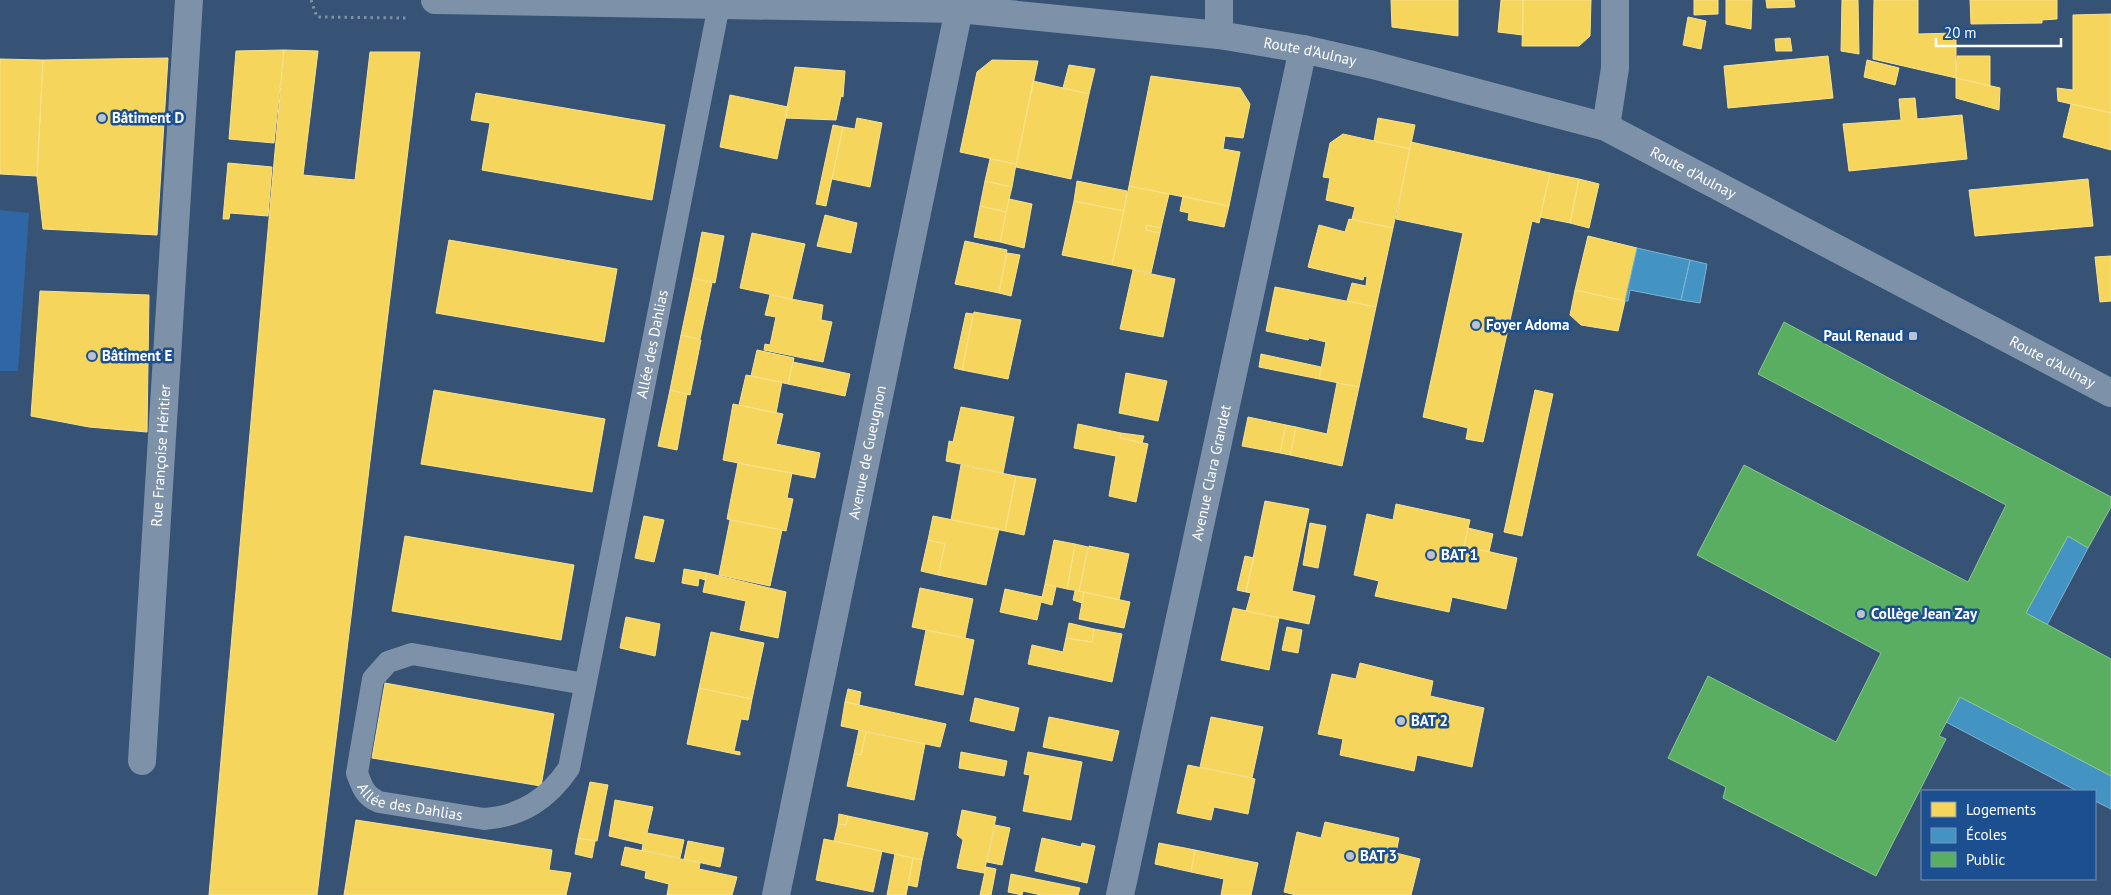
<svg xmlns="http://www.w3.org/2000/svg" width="2111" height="895" font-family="'PT Sans',sans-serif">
<rect width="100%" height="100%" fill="#365274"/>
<!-- green -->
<path fill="#2f66a5" d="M 0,210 L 29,213 L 18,371 L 0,371 Z"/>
<!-- homes -->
<path fill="#f6d55c" stroke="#f9e28d" d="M 1391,0 L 1458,0 L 1458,36 L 1392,27 Z
M 1501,0 L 1523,0 L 1523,35 L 1498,32 Z
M 1523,0 L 1591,0 L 1590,36 L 1579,46 L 1522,46 Z
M 1694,0 L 1718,0 L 1718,14 L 1694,15 Z
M 1726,0 L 1752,0 L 1751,29 L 1726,24 Z
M 1766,0 L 1794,0 L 1795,7 L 1767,8 Z
M 1842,0 L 1858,0 L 1859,54 L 1841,51 Z
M 1874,0 L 1918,0 L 1918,34 L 1956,33 L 1956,78 L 1873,59 Z
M 1970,0 L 2057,0 L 2057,19 L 2042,20 L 2042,23 L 1971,24 Z
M 2111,14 L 2111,113 L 2058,101 L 2057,88 L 2073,90 L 2073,15 Z
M 1688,17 L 1706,21 L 1701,49 L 1683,45 Z
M 1790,38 L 1792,51 L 1776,51 L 1775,39 Z
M 284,50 L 318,51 L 303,175 L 355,180 L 370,52 L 420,52 L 317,895 L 209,895 Z
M 284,50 L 274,143 L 229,139 L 236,51 Z
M 1828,56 L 1833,98 L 1728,108 L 1724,66 Z
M 1957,56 L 1990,56 L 1990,86 L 1956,78 Z
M 168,58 L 157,235 L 43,229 L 37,176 L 43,60 Z
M 0,59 L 43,60 L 37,176 L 0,174 Z
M 992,60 L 1038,61 L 1016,164 L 960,152 L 977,72 Z
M 1867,60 L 1899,68 L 1895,85 L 1864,77 Z
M 1069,65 L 1095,69 L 1089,94 L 1063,88 Z
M 795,67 L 845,71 L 843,97 L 841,96 L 836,120 L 785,118 Z
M 1151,76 L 1240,88 L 1250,104 L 1243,138 L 1225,136 L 1223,149 L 1240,152 L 1229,206 L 1129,186 Z
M 1956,78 L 2000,88 L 1999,110 L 1956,98 Z
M 1033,81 L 1089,94 L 1071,179 L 1016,167 Z
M 476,93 L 665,125 L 652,200 L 482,170 L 490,123 L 471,120 Z
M 730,95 L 788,107 L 777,159 L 720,147 Z
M 1915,98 L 1917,119 L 1962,115 L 1967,159 L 1849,171 L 1843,124 L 1901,120 L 1899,99 Z
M 2071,104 L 2111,113 L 2111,150 L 2063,137 Z
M 857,118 L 882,123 L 870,187 L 832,179 L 843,127 L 855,129 Z
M 1378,118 L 1415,125 L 1410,149 L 1374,141 Z
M 833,125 L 843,127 L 826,206 L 816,204 Z
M 1343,134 L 1410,149 L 1393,228 L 1352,219 L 1355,207 L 1326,200 L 1330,178 L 1323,177 L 1330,143 Z
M 1411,142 L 1550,173 L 1539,223 L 1532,221 L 1483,442 L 1466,439 L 1468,428 L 1423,417 L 1463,233 L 1396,219 Z
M 990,159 L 1016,164 L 1012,187 L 985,181 Z
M 228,163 L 272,167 L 268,216 L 230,213 L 229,219 L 223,219 Z
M 1550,173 L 1579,179 L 1570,223 L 1540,217 Z
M 1579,179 L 1599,184 L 1589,228 L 1570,223 Z
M 2088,179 L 2093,226 L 1975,236 L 1969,190 Z
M 985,181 L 1012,187 L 1006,212 L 980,206 Z
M 1077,181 L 1127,191 L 1124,211 L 1074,201 Z
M 1129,186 L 1169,194 L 1161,228 L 1147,225 L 1146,230 L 1160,233 L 1151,273 L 1112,265 Z
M 1183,196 L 1229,206 L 1224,227 L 1188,220 L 1189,213 L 1180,211 Z
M 1009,199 L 1032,204 L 1024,248 L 1000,242 Z
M 1074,201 L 1124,211 L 1112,265 L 1062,255 Z
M 980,206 L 1006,212 L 1000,242 L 974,237 Z
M 825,215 L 857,223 L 851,253 L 817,246 Z
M 1349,219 L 1393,228 L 1376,307 L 1347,301 L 1352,283 L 1366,286 L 1367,277 L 1364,276 L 1363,280 L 1308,267 L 1319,225 L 1345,232 Z
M 1147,225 L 1161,228 L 1160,233 L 1146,230 Z
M 702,232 L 724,236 L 715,283 L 693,278 Z
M 752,233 L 805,244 L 792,299 L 740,288 Z
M 1588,236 L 1637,248 L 1625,301 L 1575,290 Z
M 449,240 L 617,269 L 604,342 L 436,313 Z
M 965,241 L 1007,250 L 999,293 L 955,284 Z
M 1007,253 L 1020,255 L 1011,296 L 999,293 Z
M 2111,256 L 2111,301 L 2100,302 L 2095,257 Z
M 1133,270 L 1175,279 L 1163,337 L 1120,329 Z
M 693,278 L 712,283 L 700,339 L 681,335 Z
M 1275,287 L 1376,307 L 1359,387 L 1319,379 L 1326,342 L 1309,338 L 1308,340 L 1266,331 Z
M 1575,290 L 1625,301 L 1618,331 L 1581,325 L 1570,315 Z
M 40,291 L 149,295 L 147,432 L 89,427 L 31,416 Z
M 770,295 L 823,305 L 821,320 L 832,322 L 823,362 L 764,350 L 765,344 L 770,345 L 776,317 L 765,315 Z
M 974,312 L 1021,320 L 1008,379 L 962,370 Z
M 966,313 L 973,314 L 962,370 L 954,368 Z
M 681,335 L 701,340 L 690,395 L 670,390 Z
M 757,350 L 794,358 L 788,384 L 751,376 Z
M 1261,354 L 1321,367 L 1319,379 L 1259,367 Z
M 793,362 L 850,374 L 845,396 L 788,384 Z
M 1126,373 L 1167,381 L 1158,421 L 1119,413 Z
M 746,375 L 782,382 L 776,413 L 739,405 Z
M 1337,383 L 1359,387 L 1342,466 L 1290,455 L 1296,427 L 1327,434 Z
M 434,390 L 605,419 L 592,492 L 421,464 Z
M 670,390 L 687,394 L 677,450 L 658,446 Z
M 1535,390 L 1553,394 L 1522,536 L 1504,532 Z
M 733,404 L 783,414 L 776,444 L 820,453 L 815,478 L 723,460 Z
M 961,407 L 1014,417 L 1003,473 L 946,461 L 949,441 L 953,442 Z
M 1248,417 L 1286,425 L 1280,453 L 1242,446 Z
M 1078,424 L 1121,433 L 1120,438 L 1148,444 L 1136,502 L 1109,496 L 1116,456 L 1074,448 Z
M 1286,425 L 1296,427 L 1290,455 L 1280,453 Z
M 1121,433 L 1144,436 L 1142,443 L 1120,438 Z
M 738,463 L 792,473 L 787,498 L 793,499 L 786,531 L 727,519 Z
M 961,465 L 1016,476 L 1005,531 L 951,520 Z
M 1016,476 L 1036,479 L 1024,535 L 1005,531 Z
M 1265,501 L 1309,509 L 1292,591 L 1315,596 L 1309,624 L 1246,611 L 1251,593 L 1246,592 Z
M 1396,504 L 1470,520 L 1464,546 L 1517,558 L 1506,609 L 1452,597 L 1449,612 L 1375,596 L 1379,581 L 1354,575 L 1367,514 L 1393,520 Z
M 644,516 L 664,520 L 654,562 L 635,558 Z
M 933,516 L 999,529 L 986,585 L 938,575 L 945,544 L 928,540 Z
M 730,520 L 782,530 L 770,586 L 719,575 Z
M 1310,523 L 1326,526 L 1318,568 L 1303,565 Z
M 1468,528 L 1493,534 L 1489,552 L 1464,546 Z
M 405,536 L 574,565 L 561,640 L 392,611 Z
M 928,540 L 945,544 L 938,575 L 921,571 Z
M 1054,540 L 1075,544 L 1067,589 L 1045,584 Z
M 1075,544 L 1088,547 L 1079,591 L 1067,589 Z
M 1089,546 L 1129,554 L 1119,600 L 1079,591 Z
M 1245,556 L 1254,558 L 1246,592 L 1237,590 Z
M 684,569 L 707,573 L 705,580 L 699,578 L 698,586 L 682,583 Z
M 707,573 L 786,592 L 778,638 L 740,630 L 746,601 L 703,592 Z
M 1045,584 L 1056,587 L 1052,605 L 1041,602 Z
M 920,588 L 973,599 L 965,638 L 912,627 Z
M 1005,589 L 1042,597 L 1037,620 L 1000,612 Z
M 1075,591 L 1084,592 L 1082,603 L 1073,600 Z
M 1084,592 L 1130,602 L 1124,628 L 1079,619 Z
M 1233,608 L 1279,618 L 1269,670 L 1221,660 Z
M 626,617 L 660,624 L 655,656 L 620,648 Z
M 1069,623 L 1094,629 L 1092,642 L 1066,638 Z
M 1287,627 L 1302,630 L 1298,653 L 1282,650 Z
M 1094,629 L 1122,634 L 1112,682 L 1028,664 L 1032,645 L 1063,652 L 1066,638 L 1092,642 Z
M 926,630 L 974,640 L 963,695 L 915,685 Z
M 711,632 L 764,643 L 752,699 L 699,688 Z
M 1360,663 L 1433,681 L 1430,696 L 1484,708 L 1472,767 L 1417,755 L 1414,771 L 1340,755 L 1343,739 L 1318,734 L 1332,674 L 1356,679 Z
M 385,683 L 554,714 L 541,786 L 372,758 Z
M 699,688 L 752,699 L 748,720 L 741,719 L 734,751 L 740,752 L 740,755 L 687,744 Z
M 848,689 L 861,692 L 859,705 L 845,702 Z
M 975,698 L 1019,708 L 1014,731 L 970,721 Z
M 845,702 L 946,724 L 940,747 L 841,726 Z
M 1049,717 L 1119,731 L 1112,761 L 1043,747 Z
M 1211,717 L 1263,727 L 1252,778 L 1200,767 Z
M 859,730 L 866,732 L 861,755 L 854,754 Z
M 866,732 L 925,744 L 914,800 L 847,786 L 854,754 L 861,755 Z
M 961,752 L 1007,761 L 1004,776 L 959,768 Z
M 1028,752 L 1082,762 L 1071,820 L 1023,811 L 1030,775 L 1024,774 Z
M 1188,765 L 1255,779 L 1248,814 L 1214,807 L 1211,820 L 1177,813 Z
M 590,782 L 608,785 L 597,841 L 578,838 Z
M 615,800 L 653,807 L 647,833 L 684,840 L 680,858 L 642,850 L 643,844 L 609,836 Z
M 962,810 L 996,817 L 984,873 L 957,868 L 963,840 L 957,835 Z
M 839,814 L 848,816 L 846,825 L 838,824 Z
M 848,816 L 928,833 L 922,860 L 834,841 L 838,824 L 846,825 Z
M 356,820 L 552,850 L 549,870 L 571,873 L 566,895 L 344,895 Z
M 1325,822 L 1399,838 L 1396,853 L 1420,859 L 1411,895 L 1296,895 L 1284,892 L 1297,832 L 1321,838 Z
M 995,825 L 1010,828 L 1002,865 L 987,862 Z
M 578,838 L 595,841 L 592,858 L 575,854 Z
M 1042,838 L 1081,847 L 1082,843 L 1095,846 L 1087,883 L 1035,871 Z
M 824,839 L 882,851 L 873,892 L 816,880 Z
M 688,841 L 724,848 L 720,867 L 684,859 Z
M 1159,843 L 1195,850 L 1191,872 L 1155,864 Z
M 625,847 L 700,863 L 699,869 L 737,877 L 732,895 L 667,895 L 669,884 L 645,878 L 646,871 L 621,865 Z
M 1195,850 L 1258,863 L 1251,895 L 1221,895 L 1224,879 L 1191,872 Z
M 895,854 L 913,858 L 906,895 L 887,895 Z
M 913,858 L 922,860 L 917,887 L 908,885 Z
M 986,867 L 996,869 L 991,895 L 980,895 Z
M 1011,874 L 1080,888 L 1078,895 L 1041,895 L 1023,891 L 1022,895 L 1008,892 Z"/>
<!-- schools -->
<path fill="#4393c3" stroke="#7bb3d5" d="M 1637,248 L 1690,260 L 1681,300 L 1630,290 L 1628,301 L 1625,301 Z
M 1690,260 L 1707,264 L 1700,303 L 1681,300 Z
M 2068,536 L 2088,548 L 2047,625 L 2026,613 Z
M 1960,697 L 2111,776 L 2111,809 L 2095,801 L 2095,791 L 2077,791 L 1946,722 Z"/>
<!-- public -->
<path fill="#5aae61" stroke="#8cc690" d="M 1784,322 L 2111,497 L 2111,507 L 2088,548 L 2068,536 L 2026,613 L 2111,659 L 2111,776 L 1960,697 L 1939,736 L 1946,739 L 1876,876 L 1723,798 L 1726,787 L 1668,758 L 1708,676 L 1836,742 L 1881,653 L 1697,555 L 1744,465 L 1968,582 L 2006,505 L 1758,374 Z"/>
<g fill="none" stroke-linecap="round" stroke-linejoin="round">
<!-- path -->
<path stroke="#7d92a8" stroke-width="3" stroke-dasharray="2.5 4" stroke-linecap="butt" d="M 311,0 L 317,17 L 406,18"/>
<!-- service -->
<path stroke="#7d92a8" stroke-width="22" id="s1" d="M 585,684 L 412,654 L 388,662 L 373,679 L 357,773 C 362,787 365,796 379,802 L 484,819 C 522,816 548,799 569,768 L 719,5"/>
<!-- minor -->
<g stroke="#7d92a8" stroke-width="28">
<path d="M 1219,35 L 1219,0"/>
<path d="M 1606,127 L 1615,68 L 1615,0"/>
<path id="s2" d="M 142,761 L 189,0"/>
<path id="s3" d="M 776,895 L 959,9"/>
<path id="s4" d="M 1120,895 L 1303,49"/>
</g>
<!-- tertiary -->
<path stroke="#7d92a8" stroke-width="28" id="s5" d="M 435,0 L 959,9 L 1219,35 L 1303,49 L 1373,65 L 1606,127 L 2111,393"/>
</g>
<!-- markers -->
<g fill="#b9c2ce" stroke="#1b4f8f" stroke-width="2">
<circle cx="102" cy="118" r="5"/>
<circle cx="1476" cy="325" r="5"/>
<rect x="1908" y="331" width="10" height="10" rx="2.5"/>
<circle cx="92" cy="356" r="5"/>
<circle cx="1431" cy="555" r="5"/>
<circle cx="1861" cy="614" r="5"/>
<circle cx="1401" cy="721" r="5"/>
<circle cx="1350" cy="856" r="5"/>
</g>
<g text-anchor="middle" stroke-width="5" stroke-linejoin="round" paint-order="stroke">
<!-- street labels -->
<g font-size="15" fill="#fff" stroke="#1b4f8f">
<text dy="5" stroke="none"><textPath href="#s5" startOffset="878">Route d'Aulnay</textPath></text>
<text dy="5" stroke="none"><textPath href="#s5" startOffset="1282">Route d'Aulnay</textPath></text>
<text dy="5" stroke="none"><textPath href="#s1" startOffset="998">Allée des Dahlias</textPath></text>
<text dy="5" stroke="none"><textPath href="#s5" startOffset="1688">Route d'Aulnay</textPath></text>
<text dy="5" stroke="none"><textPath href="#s3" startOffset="452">Avenue de Gueugnon</textPath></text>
<text dy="5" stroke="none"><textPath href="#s2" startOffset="306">Rue Françoise Héritier</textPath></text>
<text dy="5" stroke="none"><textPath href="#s4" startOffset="432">Avenue Clara Grandet</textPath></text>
<text dy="5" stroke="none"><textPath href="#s1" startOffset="386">Allée des Dahlias</textPath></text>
</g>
<!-- poi labels -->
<g font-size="15" font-weight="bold" fill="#fff" stroke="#1b4f8f" text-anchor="start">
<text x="112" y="123">Bâtiment D</text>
<text x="1486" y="330">Foyer Adoma</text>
<text x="1903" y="341" text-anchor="end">Paul Renaud</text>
<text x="102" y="361">Bâtiment E</text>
<text x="1441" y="560">BAT 1</text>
<text x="1871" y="619">Collège Jean Zay</text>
<text x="1411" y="726">BAT 2</text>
<text x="1360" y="861">BAT 3</text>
</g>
</g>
<!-- legend -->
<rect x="1921" y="790" width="175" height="90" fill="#1b4f8f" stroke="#7695bc"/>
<rect x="1931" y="802" width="25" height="15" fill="#f6d55c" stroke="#7695bc"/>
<text x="1966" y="815" font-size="15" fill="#ffffff">Logements</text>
<rect x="1931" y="828" width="25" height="15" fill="#4393c3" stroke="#7695bc"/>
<text x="1966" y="840" font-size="15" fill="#ffffff">Écoles</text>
<rect x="1931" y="852" width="25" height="15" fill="#5aae61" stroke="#7695bc"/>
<text x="1966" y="865" font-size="15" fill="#ffffff">Public</text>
<!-- scale -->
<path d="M1936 38v8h125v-8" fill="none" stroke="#ffffff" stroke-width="2.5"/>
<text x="1944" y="38" font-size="15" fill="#ffffff" stroke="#1b4f8f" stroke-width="4" paint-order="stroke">20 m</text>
</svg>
